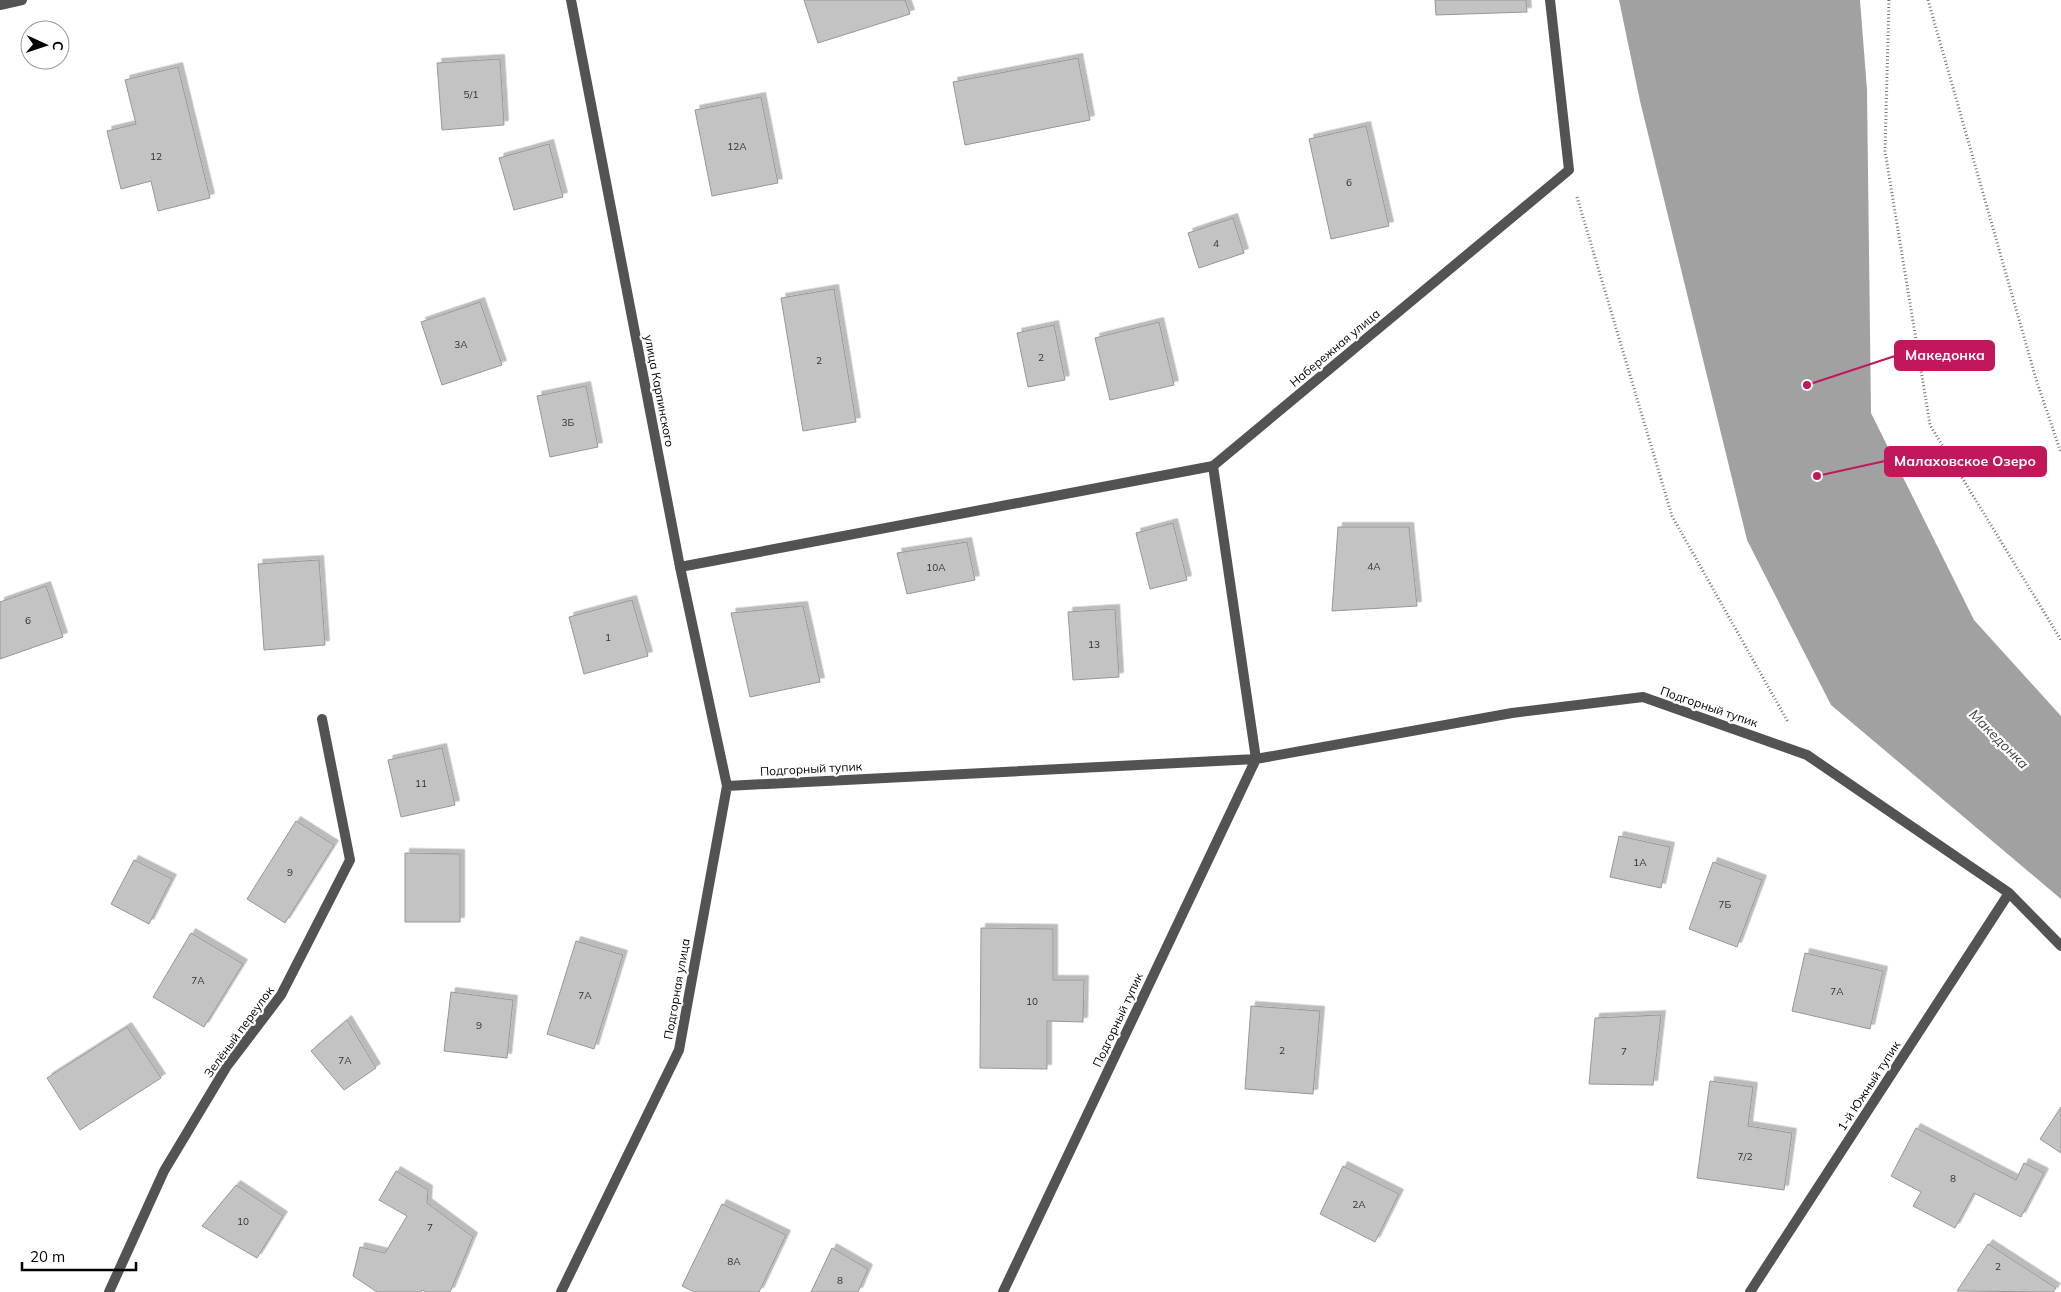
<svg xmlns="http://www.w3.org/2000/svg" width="2061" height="1292" font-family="Mulish,sans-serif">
<defs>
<filter id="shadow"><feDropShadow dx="4.5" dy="-4.5" stdDeviation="0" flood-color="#0004"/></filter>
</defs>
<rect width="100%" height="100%" fill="#fff"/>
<!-- water -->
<path fill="#a1a1a1" d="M 1619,0 L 1860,0 L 1867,90 L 1871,413 L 1974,620 L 2061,716 L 2061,899 L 1831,705 L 1747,540 L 1640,101 Z"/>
<!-- building -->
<path fill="#c3c3c3" stroke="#979797" filter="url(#shadow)" d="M 804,0 L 905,0 L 910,14 L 818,43 Z
M 1435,0 L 1526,0 L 1527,12 L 1436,15 Z
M 1078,58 L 1090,120 L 965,145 L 953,82 Z
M 500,59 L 504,125 L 442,130 L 437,63 Z
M 178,67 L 210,198 L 158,211 L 151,181 L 121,189 L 107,131 L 136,124 L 125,80 Z
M 761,97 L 778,183 L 712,196 L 695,110 Z
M 1366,126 L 1389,226 L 1331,239 L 1309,139 Z
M 549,144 L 563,197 L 514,210 L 499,158 Z
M 1233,218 L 1244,253 L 1199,268 L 1188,233 Z
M 834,289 L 856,422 L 803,431 L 781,298 Z
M 480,302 L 502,365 L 442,385 L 421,322 Z
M 1159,322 L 1174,385 L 1110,400 L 1095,338 Z
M 1054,325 L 1065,380 L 1028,387 L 1017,333 Z
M 586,386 L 598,447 L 550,457 L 537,396 Z
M 1173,523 L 1187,580 L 1150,589 L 1136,533 Z
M 1338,527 L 1409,527 L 1417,606 L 1332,611 Z
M 967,542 L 975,580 L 907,594 L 897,553 Z
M 319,560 L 325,645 L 264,650 L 258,564 Z
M 46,586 L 63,637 L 0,659 L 0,602 Z
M 632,600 L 648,656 L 584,674 L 569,617 Z
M 803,606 L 820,682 L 750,697 L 731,613 Z
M 1115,609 L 1119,677 L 1073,680 L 1068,612 Z
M 442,748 L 455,805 L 401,817 L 388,760 Z
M 296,821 L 334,845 L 285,923 L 247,899 Z
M 1619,836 L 1670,847 L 1661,888 L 1610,877 Z
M 405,853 L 460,854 L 460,922 L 405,922 Z
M 134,860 L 172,879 L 149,924 L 111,904 Z
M 1713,862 L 1762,880 L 1737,947 L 1689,929 Z
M 981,928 L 1053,929 L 1053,980 L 1084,980 L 1083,1022 L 1047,1021 L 1047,1069 L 980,1068 Z
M 191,933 L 243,964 L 204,1027 L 153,997 Z
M 576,941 L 623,955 L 594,1049 L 547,1034 Z
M 1805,953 L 1883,971 L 1870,1029 L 1792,1011 Z
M 451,992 L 513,1000 L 507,1058 L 444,1051 Z
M 1251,1006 L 1320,1011 L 1313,1094 L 1245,1089 Z
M 1661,1015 L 1653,1085 L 1589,1084 L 1595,1018 Z
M 347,1020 L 376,1068 L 344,1090 L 311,1051 Z
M 127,1027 L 161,1078 L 80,1130 L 47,1078 Z
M 1710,1081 L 1753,1087 L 1748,1126 L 1792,1133 L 1784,1190 L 1697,1178 Z
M 2061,1107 L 2061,1153 L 2040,1139 Z
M 1916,1128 L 2016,1180 L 2024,1163 L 2044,1173 L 2021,1217 L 1974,1193 L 1955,1228 L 1913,1206 L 1921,1192 L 1891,1176 Z
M 1343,1166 L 1399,1194 L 1375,1242 L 1320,1214 Z
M 396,1171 L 428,1190 L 427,1203 L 473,1237 L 450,1292 L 426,1292 L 422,1290 L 421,1292 L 377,1292 L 353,1276 L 360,1247 L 385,1253 L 407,1216 L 379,1200 Z
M 236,1185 L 283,1216 L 257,1258 L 202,1226 Z
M 722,1204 L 786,1235 L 759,1292 L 694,1292 L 682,1286 Z
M 1988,1244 L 2056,1288 L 2053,1292 L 1957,1291 Z
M 832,1248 L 868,1269 L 858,1292 L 811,1292 Z"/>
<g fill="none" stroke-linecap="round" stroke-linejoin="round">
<!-- path -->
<path stroke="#757575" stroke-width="3" stroke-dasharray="1 2.5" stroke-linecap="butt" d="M 1889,0 L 1885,151 L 1930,425 L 2061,640
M 1928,0 L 2036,379 L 2061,453
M 1577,197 L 1672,516 L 1788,722"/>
<!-- service -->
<path stroke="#535353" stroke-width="10" d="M 680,567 L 1213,466"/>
<!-- minor -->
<path stroke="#535353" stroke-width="10" d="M 0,5 L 22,0
M 727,786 L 1256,759 L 1512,713 L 1643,697 L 1807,755 L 2009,893 L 2061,946
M 109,1292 L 164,1171 L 227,1066 L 281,995 L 350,860 L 322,719
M 561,1292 L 679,1050 L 727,786 L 680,567 L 571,0
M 1003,1292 L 1256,759 L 1213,466 L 1569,170 L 1550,0
M 1750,1292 L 2009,893"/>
</g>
<g text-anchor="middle" stroke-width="4.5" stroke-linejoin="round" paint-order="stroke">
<!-- number labels -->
<g font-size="10" fill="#313131">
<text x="471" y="98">5/1</text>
<text x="737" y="150">12А</text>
<text x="156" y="160">12</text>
<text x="1349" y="186">6</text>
<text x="1216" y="247">4</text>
<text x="461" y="348">3А</text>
<text x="1041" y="361">2</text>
<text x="819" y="364">2</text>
<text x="568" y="426">3Б</text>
<text x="1374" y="570">4А</text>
<text x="936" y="571">10А</text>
<text x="28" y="624">6</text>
<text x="608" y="641">1</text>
<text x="1094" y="648">13</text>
<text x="421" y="787">11</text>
<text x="1640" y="866">1А</text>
<text x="290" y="876">9</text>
<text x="1725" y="908">7Б</text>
<text x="198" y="984">7А</text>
<text x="1837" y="995">7А</text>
<text x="585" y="999">7А</text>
<text x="1032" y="1005">10</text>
<text x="479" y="1029">9</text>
<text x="1282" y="1054">2</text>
<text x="1624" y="1055">7</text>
<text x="345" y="1064">7А</text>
<text x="1745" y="1160">7/2</text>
<text x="1953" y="1182">8</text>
<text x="1359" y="1208">2А</text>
<text x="243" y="1225">10</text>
<text x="430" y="1231">7</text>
<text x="734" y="1265">8А</text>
<text x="1998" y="1270">2</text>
<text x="840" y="1284">8</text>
</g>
<!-- street labels -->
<g font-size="12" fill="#000" stroke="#fff">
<text transform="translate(1335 348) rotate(-40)" y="4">Набережная улица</text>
<text transform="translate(659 391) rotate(79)" y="4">улица Карпинского</text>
<text transform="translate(1709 707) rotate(19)" y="4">Подгорный тупик</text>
<text transform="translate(811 769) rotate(-3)" y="4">Подгорный тупик</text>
<text transform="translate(677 989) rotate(-80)" y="4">Подгорная улица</text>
<text transform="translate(1118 1020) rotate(-65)" y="4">Подгорный тупик</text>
<text transform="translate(239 1032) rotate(-54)" y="4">Зелёный переулок</text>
<text transform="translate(1869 1086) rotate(-57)" y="4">1-й Южный тупик</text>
</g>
<!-- water labels -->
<g font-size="14" font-style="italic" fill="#424242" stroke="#fff">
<text transform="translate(1999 739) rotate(45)" y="5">Македонка</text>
</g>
</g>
<!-- callouts -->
<path fill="none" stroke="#c2185b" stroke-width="2" d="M1807 385L1895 356M1817 476L1885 461"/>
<g fill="#c2185b" stroke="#fff" stroke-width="2">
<circle cx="1807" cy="385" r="5"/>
<circle cx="1817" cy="476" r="5"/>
</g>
<g fill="#c2185b" stroke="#c2185b" stroke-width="2">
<rect x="1895" y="341" width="99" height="29" rx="5"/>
<rect x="1885" y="447" width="161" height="29" rx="5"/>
</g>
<g font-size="14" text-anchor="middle" font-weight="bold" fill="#fff">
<text x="1945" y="360">Македонка</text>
<text x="1965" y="466">Малаховское Озеро</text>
</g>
<!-- north arrow -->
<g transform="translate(45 45) rotate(93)"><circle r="24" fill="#ffffff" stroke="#999999"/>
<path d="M0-4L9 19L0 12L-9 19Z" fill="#000000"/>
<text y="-8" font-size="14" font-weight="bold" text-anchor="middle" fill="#000000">С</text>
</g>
<!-- scale -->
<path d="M22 1262v8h114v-8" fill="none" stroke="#000000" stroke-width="2.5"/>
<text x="30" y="1262" font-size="15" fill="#000000" stroke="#ffffff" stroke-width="4" paint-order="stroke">20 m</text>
</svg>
